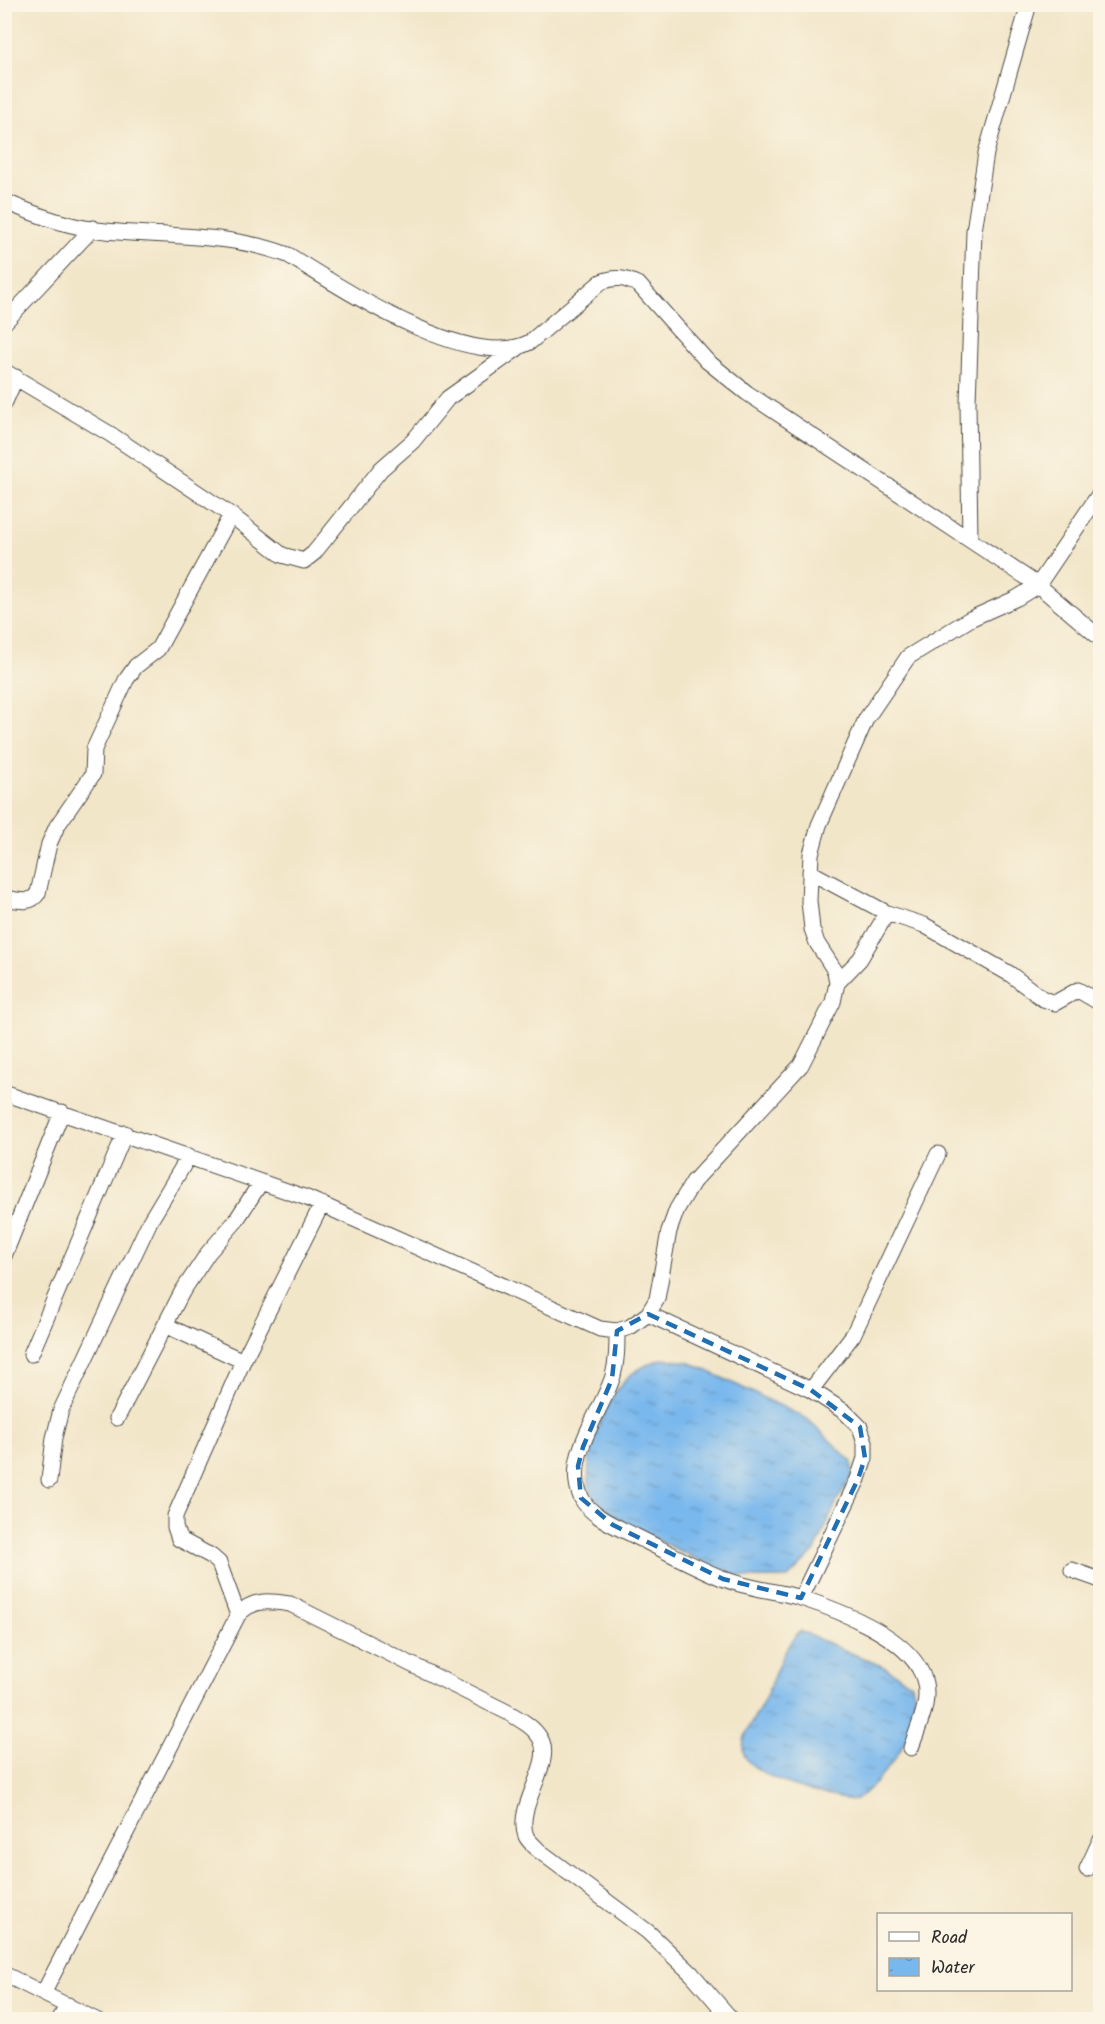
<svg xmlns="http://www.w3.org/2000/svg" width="1105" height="2024" font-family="Kalam,sans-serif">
<defs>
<pattern id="water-ripples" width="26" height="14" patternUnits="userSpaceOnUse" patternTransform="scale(1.5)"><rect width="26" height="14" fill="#79b8ed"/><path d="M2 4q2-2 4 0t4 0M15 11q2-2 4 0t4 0" fill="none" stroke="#6396c0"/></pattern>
</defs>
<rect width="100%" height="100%" fill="#fcf5e5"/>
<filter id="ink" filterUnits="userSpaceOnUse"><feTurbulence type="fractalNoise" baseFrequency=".0167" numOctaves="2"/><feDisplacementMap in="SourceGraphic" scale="12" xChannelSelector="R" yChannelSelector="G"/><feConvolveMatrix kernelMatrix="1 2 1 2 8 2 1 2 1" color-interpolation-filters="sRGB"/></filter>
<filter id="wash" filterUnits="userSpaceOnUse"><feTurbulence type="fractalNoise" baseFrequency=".008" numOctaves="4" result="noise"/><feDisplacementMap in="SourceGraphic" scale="24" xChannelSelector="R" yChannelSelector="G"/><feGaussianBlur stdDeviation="1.35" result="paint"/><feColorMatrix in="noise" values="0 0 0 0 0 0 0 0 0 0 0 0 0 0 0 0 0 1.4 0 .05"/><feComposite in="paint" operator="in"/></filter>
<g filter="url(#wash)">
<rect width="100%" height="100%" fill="#f2e6c9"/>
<!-- water -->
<path fill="url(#water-ripples)" stroke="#52728c" stroke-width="1.5" d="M 661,1359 L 689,1362 L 808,1419 L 852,1462 L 852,1476 L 837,1501 L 815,1551 L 788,1578 C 770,1578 751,1580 734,1574 C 708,1566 601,1516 592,1494 C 583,1473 593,1438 602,1418 C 616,1386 627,1371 661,1359 Z
M 800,1631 L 886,1668 L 912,1684 C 925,1727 889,1774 856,1800 C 833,1799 745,1778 743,1750 C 742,1732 760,1712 766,1696 C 775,1674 783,1647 800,1631 Z"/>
</g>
<g filter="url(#ink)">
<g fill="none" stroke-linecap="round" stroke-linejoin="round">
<defs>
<path id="street" d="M 4,201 C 35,215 72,228 106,231 C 167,237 230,233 288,255 C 340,287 471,374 530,342 L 601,282 C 616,276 625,278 639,285 L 707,361 L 747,393 L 1038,585 L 1100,638
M 4,323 L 93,228
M 4,371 L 110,434 L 231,515 L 282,555 L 304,561 L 314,553 L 381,469 L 413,441 L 448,398 L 518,348
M 4,404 L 16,377
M 970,540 L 968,402 L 974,231 L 986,153 L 1029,4
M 810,872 L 887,913 L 924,925 L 1010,974 L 1043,999 L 1055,1003 L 1078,990 L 1100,1003
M 4,898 C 18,900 30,905 38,893 L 49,844 L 57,826 L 93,774 L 94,749 L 126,680 L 136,666 L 158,649 L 231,515
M 837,983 L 860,959 L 887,913
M 4,1093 L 307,1198 L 600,1329 L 617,1331 L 630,1327 L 648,1314 L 657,1299 L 669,1231 L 677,1209 L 693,1182 L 801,1065 L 833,1002 L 837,983 L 835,971 L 817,943 L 812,929 L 809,901 L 811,854 L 819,825 L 866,719 L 908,657 L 970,619 L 1017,598 L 1038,585 L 1100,493
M 4,1256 L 62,1112
M 648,1314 L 811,1390 L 845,1412 L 860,1427 L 865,1442 L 865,1458 L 858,1479 L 801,1598
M 165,1325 L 243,1361
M 617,1331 C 617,1347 617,1361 613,1376 C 602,1412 563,1457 581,1497 C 589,1516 618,1527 635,1536 C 664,1550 692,1566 722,1578 C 747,1589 775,1590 801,1598 C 838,1610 906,1636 922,1674 C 933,1699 919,1724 911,1748
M 31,1354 L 125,1133
M 811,1390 L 853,1335 L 938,1154
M 117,1418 L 182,1292 L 208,1253 L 235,1222 L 261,1182
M 49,1480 L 54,1438 L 61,1410 L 150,1221 L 189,1156
M 1072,1570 L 1100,1580
M 238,1615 L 219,1563 L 211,1556 L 179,1539 L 175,1527 L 175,1516 L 243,1361 L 322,1204
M 1087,1869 L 1100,1841
M 4,1974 L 96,2020
M 44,1992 L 238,1615 C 253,1598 270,1601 290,1604 L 507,1712 C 519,1719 533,1726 540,1738 C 556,1763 514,1806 526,1836 C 528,1841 535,1846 538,1850 L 648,1932 L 692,1974 L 732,2020
M 59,2020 L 68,2005"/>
</defs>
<!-- street casing -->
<use href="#street" stroke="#494743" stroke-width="17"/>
<!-- street -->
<use href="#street" stroke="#fff" stroke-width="15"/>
</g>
</g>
<!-- marked area -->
<path fill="none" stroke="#1f6fb2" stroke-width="4.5" stroke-dasharray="12 8" stroke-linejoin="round" d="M 648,1314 L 811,1390 L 860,1427 L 865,1458 L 858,1479 L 801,1598 L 723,1579 L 613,1525 L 581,1498 L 578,1466 L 583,1447 L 612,1379 L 617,1331 Z"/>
<!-- margin -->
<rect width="1105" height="2024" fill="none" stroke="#fcf5e5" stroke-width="24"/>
<!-- legend -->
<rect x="877" y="1913" width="195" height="78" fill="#fcf5e5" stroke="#a8a49b" stroke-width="1.5"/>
<rect x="889" y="1932" width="30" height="9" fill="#ffffff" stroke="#a8a49b" stroke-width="1.5"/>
<text x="931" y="1943" font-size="18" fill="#2b2b2b">Road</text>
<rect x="889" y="1958" width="30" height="18" fill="url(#water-ripples)" stroke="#a8a49b" stroke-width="1.5"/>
<text x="931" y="1973" font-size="18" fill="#2b2b2b">Water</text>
</svg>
